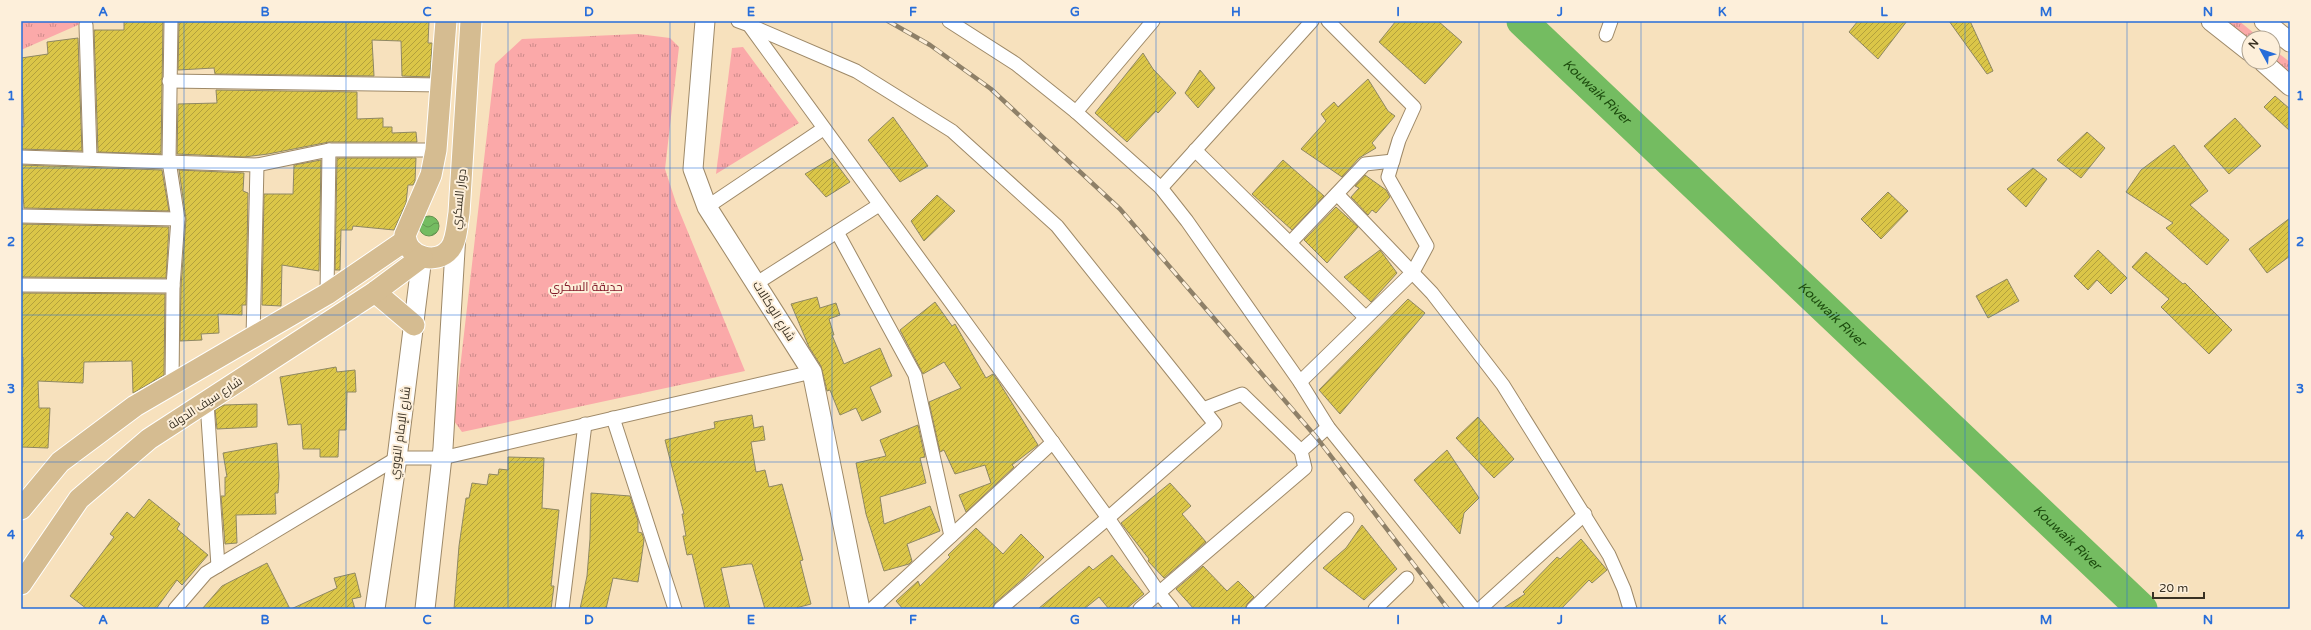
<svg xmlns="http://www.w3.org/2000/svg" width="2311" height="630" viewBox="0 0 2311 630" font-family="'Varela Round',Cairo,sans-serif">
	<defs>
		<pattern id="grass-tufts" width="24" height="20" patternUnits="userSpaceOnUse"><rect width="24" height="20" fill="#fba9a9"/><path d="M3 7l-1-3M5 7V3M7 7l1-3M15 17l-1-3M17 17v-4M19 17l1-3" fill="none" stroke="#cc8a89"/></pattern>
		<pattern id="water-waves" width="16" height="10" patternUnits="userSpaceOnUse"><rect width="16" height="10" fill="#74bc61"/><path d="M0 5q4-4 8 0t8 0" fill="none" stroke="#609950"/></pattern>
		<pattern id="building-hatch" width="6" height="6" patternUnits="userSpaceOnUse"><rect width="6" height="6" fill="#dbc648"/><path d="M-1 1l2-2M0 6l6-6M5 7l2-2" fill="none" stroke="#b3a13c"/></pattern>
	</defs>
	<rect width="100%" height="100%" fill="#f7e1bd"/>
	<!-- grass -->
	<g fill="url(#grass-tufts)">
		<polygon points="21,21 87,21 21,50"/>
		<polygon points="2224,21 2239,21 2260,38 2249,38 2249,41"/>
		<polygon points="638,34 670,38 679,47 665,169 676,203 745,371 462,432 454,421 495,64 522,39"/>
		<polygon points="743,47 799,123 716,174 732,48"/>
		<polygon points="2273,49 2290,62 2290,77 2273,61"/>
	</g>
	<!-- water -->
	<circle fill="url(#water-waves)" stroke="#62924e" cx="429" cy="226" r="10"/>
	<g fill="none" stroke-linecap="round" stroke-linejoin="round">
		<!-- river -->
		<path stroke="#74bc61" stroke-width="31" id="s1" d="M1522,21L2142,609"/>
	</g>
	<!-- building -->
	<g fill="url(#building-hatch)" stroke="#8f8863">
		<polygon points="124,21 163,21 161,154 98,152 94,30 124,30"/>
		<polygon points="179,21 429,21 428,43 432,43 432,45 430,77 402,76 401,41 372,40 374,76 215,74 214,68 178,70"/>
		<polygon points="1396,21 1438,21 1462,42 1425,84 1379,42"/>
		<polygon points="1858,21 1907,21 1878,59 1849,32"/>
		<polygon points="1949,21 1970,21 1993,71 1987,74"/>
		<polygon points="78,38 82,151 21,149 21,126 24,127 21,58 48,54 47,42"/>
		<polygon points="1143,53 1153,69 1176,93 1158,113 1156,111 1127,142 1095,113"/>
		<polygon points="1200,70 1215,88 1198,108 1185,93"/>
		<polygon points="1368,79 1388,111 1395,116 1372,143 1376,148 1359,158 1342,177 1301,149 1326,121 1321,114 1334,102 1338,107"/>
		<polygon points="216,90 357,92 357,119 383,118 383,127 392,127 392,133 416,132 417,142 329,142 268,154 244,157 177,154 178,104 217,103"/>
		<polygon points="2275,96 2290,109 2290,131 2264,107"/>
		<polygon points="893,117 928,166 900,182 868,140"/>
		<polygon points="2235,118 2261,146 2229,174 2204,146"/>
		<polygon points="2087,132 2105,148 2081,178 2057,160"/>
		<polygon points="2174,145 2208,191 2190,205 2229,240 2207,265 2166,228 2173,223 2126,192 2141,170"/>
		<polygon points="337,158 416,158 415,181 413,185 408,185 406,203 394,230 353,226 352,230 341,230 340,270 335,270"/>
		<polygon points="832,158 850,182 826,197 805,174"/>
		<polygon points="321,160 319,271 282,265 281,306 262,305 264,194 293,194 294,165"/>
		<polygon points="1283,160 1324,196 1292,230 1252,194"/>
		<polygon points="21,165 162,170 169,211 24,208"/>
		<polygon points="2033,168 2047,179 2026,207 2007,189"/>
		<polygon points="179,170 244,173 243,191 248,193 246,305 242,305 242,315 218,314 219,333 201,334 202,340 180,341 181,286 186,219"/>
		<polygon points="1365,175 1386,190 1390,197 1376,213 1372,210 1368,215 1351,197 1359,188 1355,186"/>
		<polygon points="1888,192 1908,211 1881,239 1861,219"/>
		<polygon points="937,195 955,211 924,241 911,221"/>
		<polygon points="1336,207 1358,227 1327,263 1304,240"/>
		<polygon points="2290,218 2290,256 2267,273 2249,249"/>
		<polygon points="21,224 169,227 166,278 21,277"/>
		<polygon points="1380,250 1397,273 1371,302 1344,277"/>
		<polygon points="2098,250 2127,278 2111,294 2097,280 2088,290 2074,276"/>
		<polygon points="2146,252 2183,284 2185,283 2232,330 2209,354 2161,307 2169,299 2132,267"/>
		<polygon points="2007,279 2019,301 1988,318 1976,296"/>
		<polygon points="21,293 165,294 164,375 133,393 132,361 84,362 83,383 38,381 39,408 50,408 48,448 21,447 21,387 23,387 23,357 21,357"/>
		<polygon points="817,297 820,308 836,303 840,315 829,319 834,335 832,335 844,364 880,348 892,376 870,387 881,412 862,421 856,408 840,415 830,390 827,391 821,366 809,347 791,304"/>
		<polygon points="1408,299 1425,313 1340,414 1319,390"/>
		<polygon points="935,302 952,326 955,324 986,378 993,374 997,379 1038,445 1012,465 1014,467 966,512 959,495 991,483 985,465 955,474 944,450 940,452 929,402 961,388 944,362 923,374 900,330"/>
		<polygon points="336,367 337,372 355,370 356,392 347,392 346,430 339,430 338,457 320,457 320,449 303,449 301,424 288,425 280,377"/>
		<polygon points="257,404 257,427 217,429 215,410 224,405"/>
		<polygon points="752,415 754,428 763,426 765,440 751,442 756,472 765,470 769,487 782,484 803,560 800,561 811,604 792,609 765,609 752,564 748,564 721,568 730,609 705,609 692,554 687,555 683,536 686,536 682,514 684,514 665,440 715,428 714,422"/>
		<polygon points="1478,417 1514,459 1494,478 1456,438"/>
		<polygon points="918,425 925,457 920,458 926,483 880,497 884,524 930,506 940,531 907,544 912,561 909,564 884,571 866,514 856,463 886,456 880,440"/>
		<polygon points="277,443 279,476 278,493 275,493 276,514 236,515 237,543 225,544 221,496 225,496 225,477 227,477 223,453"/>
		<polygon points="1447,450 1479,498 1464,513 1460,534 1414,480"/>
		<polygon points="508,457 544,458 542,508 559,510 551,586 554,586 551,609 454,609 459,546 466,498 469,498 472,483 487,485 489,474 498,475 499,469 508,470"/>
		<polygon points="1170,483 1191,506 1182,514 1206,542 1164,578 1148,561 1149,559 1121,523"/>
		<polygon points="591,493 630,496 638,521 638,532 642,533 644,540 638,582 613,578 606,609 580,609 587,576 590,539"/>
		<polygon points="149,499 180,524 177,529 208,555 182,585 177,580 156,609 87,609 70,596 114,537 110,534 127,512 134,518"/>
		<polygon points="1362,525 1397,569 1364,600 1323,568 1346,548"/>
		<polygon points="976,528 1003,554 1021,534 1044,557 1024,578 995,603 992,609 903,609 896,601 918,581 920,586 950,557 948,555"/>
		<polygon points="1581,539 1607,570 1592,583 1589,580 1561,609 1502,609 1525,594 1523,592 1557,557 1560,559"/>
		<polygon points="1112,555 1144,594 1126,609 1109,609 1099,597 1084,609 1038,609 1089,566 1093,570"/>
		<polygon points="267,563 290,609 202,609 222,586"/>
		<polygon points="1203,566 1227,591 1238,581 1254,597 1247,604 1245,609 1194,609 1176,589"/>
		<polygon points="355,573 361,597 352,599 355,609 291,609 337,588 334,578"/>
	</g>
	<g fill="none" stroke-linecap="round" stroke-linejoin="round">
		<defs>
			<g id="street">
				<polyline points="171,21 169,161 178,219 173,286 172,385"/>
				<polyline points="738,21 749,25 1108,518 1159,593 1172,609"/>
				<polyline points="949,21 1016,64 1076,112 1161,188 1187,221 1300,382 1328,427 1474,609"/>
				<polyline points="86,25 90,158"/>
				<polyline points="749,25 856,71 952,131 1057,226 1215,424 1108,518 1000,609"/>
				<polyline points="1606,35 1611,21"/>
				<polyline points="169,81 442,85"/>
				<polyline points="1076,112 1153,21"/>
				<polyline points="1195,150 1365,317"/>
				<polyline points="21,157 257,165 329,150 436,150"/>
				<polyline points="1161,188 1312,21"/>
				<polyline points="1337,194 1432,293 1503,385 1609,555 1624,589 1630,609"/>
				<polyline points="707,207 823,129"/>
				<polyline points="21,216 178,219"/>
				<polyline points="837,232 915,375 951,536"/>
				<polyline points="1290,243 1365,164 1393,161"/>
				<polyline points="757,283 879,205"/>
				<polyline points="21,285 173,286"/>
				<polyline points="327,294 329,150"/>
				<polyline points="253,338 257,165"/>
				<polyline points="1300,382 1413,272 1427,246 1388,177 1399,140 1414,107 1328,21"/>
				<polyline points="207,403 218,566"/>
				<polyline points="1203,409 1242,394 1301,451"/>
				<polyline points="613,418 675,609"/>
				<polyline points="175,609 206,573 397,458 442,458 812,372"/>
				<polyline points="562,609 585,424"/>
				<polyline points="872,609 1053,442"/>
				<polyline points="1140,609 1305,468 1301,451 1328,427"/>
				<polyline points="1253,609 1347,519"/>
				<polyline points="1375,609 1407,578"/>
				<polyline points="1480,609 1585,514"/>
			</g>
			<g id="secondary">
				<polyline points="705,21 693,169 707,207 812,372 860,609"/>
				<polyline points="2211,21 2249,51"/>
				<polyline points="2264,21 2290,42"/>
				<polyline points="2263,62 2290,86"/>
				<polyline points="375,609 397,458 422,257"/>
				<polyline points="425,609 443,448 456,234"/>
			</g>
			<g id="primary">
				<path d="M446,21L436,150L431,175L405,235C406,257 436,266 450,249C457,240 457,224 459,213L471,21"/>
				<polyline points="375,292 414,325"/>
				<polyline points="21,509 60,462 135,406 327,294 406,240"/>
				<polyline points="21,584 79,499 149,439 375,292 422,257"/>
			</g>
		</defs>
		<!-- street casing -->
		<use href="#street" stroke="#9e8968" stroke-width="15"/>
		<!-- secondary casing -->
		<use href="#secondary" stroke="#9e8968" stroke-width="21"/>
		<!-- primary casing -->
		<use href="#primary" stroke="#fff" stroke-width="23"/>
		<!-- street -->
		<use href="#street" stroke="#fff" stroke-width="13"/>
		<!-- secondary -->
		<use href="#secondary" stroke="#fff" stroke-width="19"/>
		<!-- primary -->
		<use href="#primary" stroke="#d5bc91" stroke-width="21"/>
		<defs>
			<polyline id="rail" points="888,21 930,45 991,89 1120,209 1317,438 1448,609"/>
		</defs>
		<!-- rail casing -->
		<use href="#rail" stroke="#8e8068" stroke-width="4.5"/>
		<!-- rail -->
		<use href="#rail" stroke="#fdefda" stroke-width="3" stroke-dasharray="9" stroke-linecap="butt"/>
	</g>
	<!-- grid -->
	<path fill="none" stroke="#276dd9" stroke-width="1" stroke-opacity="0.55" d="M184,21V609M346,21V609M508,21V609M670,21V609M832,21V609M994,21V609M1156,21V609M1317,21V609M1479,21V609M1641,21V609M1803,21V609M1965,21V609M2127,21V609M21,168H2290M21,315H2290M21,462H2290"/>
	<g text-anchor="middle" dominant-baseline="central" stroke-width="4" stroke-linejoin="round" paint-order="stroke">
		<!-- street labels -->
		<g font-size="12" fill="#393123" stroke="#fdefda">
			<text transform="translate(459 199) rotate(-84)">دوار السكري</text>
			<text transform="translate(774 311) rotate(58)">شارع الوكالات</text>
			<text transform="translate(205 403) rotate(-33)">شارع سيف الدولة</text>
			<text transform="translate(400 433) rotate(-82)">شارع الإمام النووي</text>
		</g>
		<!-- park labels -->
		<g font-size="12" fill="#811827" stroke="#fdefda">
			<text x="586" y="287">حديقة السكري</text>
		</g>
		<!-- water labels -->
		<g font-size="13" font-style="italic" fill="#1c4b0d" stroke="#fdefda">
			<text stroke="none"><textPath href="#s1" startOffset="103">Kouwaik River</textPath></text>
			<text stroke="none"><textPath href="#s1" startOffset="427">Kouwaik River</textPath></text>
			<text stroke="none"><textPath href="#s1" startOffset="751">Kouwaik River</textPath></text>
		</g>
	</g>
	<!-- border -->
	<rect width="2311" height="630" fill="none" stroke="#fdefda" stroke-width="44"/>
	<!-- north arrow -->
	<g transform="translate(2261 50) rotate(310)"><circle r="19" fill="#fdefda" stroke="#afa391"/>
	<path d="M0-3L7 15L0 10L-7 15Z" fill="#276dd9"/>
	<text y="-6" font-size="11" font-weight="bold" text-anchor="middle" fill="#393123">N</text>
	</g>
	<!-- scale -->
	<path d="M2153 592v6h51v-6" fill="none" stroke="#393123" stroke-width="2"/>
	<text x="2159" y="592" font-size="12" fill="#393123" stroke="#fdefda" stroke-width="3" paint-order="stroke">20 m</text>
	<rect x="22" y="22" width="2267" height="586" fill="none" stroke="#276dd9" stroke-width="1.5"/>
	<g font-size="13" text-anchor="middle" font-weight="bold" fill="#276dd9">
		<text x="103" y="16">A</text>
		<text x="265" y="16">B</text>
		<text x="427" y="16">C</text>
		<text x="589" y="16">D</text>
		<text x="751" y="16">E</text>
		<text x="913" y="16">F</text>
		<text x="1075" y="16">G</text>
		<text x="1236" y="16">H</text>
		<text x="1398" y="16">I</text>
		<text x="1560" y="16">J</text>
		<text x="1722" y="16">K</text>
		<text x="1884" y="16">L</text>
		<text x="2046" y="16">M</text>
		<text x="2208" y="16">N</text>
		<text x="11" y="100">1</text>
		<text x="2300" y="100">1</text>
		<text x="11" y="246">2</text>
		<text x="2300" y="246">2</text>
		<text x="11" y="393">3</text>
		<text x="2300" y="393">3</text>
		<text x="11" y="539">4</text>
		<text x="2300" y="539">4</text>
		<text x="103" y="624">A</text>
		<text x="265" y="624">B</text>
		<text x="427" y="624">C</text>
		<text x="589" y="624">D</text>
		<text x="751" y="624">E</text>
		<text x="913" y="624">F</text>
		<text x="1075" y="624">G</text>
		<text x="1236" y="624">H</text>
		<text x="1398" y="624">I</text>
		<text x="1560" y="624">J</text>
		<text x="1722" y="624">K</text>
		<text x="1884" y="624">L</text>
		<text x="2046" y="624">M</text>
		<text x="2208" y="624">N</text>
	</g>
</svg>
